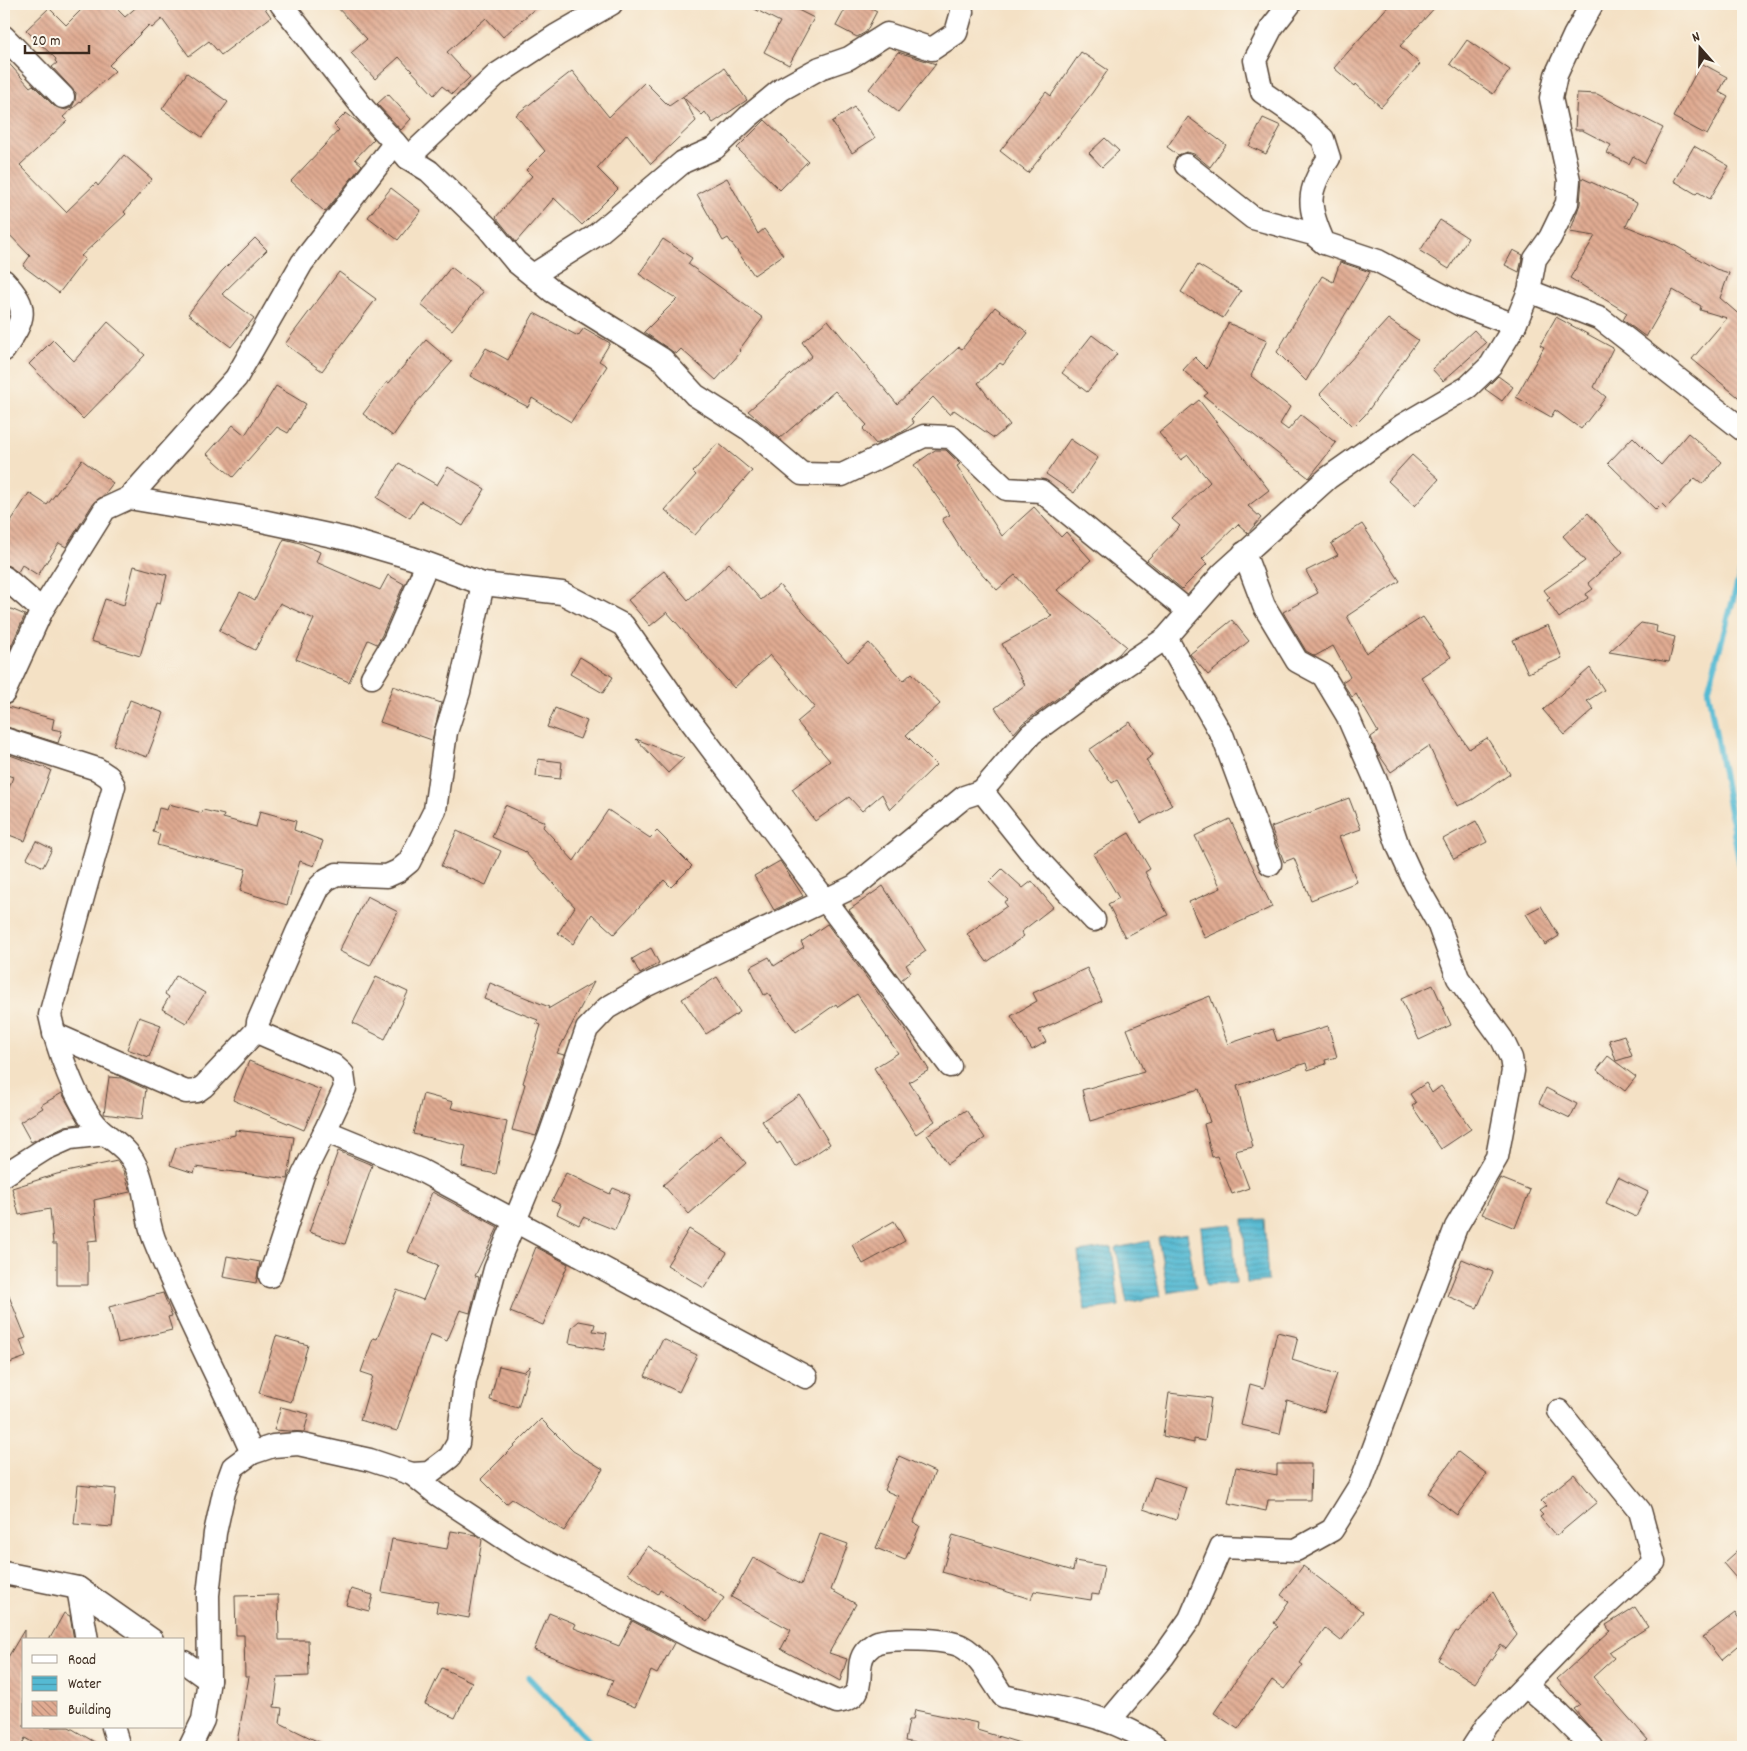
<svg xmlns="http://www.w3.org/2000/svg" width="1747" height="1751" viewBox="0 0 1747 1751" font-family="Dekko,sans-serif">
	<defs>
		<pattern id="water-rules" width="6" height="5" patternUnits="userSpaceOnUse" patternTransform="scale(1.25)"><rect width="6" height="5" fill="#55bad3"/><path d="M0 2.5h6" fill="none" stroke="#4897ab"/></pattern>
		<pattern id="building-back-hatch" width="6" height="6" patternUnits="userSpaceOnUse" patternTransform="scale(1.25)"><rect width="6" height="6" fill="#e0ab92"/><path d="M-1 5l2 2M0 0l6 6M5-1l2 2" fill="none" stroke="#b78b77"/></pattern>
	</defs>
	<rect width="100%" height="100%" fill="#fbf7ec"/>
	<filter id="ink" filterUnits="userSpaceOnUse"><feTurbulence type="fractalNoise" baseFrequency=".02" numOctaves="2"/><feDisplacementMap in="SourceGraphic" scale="10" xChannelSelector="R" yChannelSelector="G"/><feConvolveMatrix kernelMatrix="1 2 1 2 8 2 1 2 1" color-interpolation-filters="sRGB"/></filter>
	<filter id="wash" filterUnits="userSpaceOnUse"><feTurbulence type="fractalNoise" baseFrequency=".0096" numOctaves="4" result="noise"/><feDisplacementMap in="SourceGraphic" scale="20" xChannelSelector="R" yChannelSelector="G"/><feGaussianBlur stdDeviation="1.12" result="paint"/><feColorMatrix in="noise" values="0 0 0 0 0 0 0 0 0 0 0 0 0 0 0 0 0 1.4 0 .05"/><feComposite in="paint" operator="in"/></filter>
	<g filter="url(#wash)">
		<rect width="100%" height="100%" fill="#f4e1c5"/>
		<!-- water -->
		<g fill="url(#water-rules)" stroke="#487278">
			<polygon points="1264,1219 1268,1281 1247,1283 1243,1220"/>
			<polygon points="1232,1224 1236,1283 1206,1285 1201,1227"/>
			<polygon points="1187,1233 1196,1288 1168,1293 1158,1238"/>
			<polygon points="1149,1241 1160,1296 1127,1303 1116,1248"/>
			<polygon points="1112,1247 1119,1306 1085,1310 1078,1252"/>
		</g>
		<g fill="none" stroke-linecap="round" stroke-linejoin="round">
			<!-- stream -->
			<g stroke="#55bad3" stroke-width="6">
				<polyline points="1743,563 1708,691 1743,882"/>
				<polyline points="529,1678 594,1747"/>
			</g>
		</g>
		<g id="blocks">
			<!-- building -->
			<g fill="url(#building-back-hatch)">
				<polygon points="87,4 112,4 125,17 140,4 262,4 271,17 221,55 209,41 189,56 162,19 152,28 149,25 109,65 115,71 63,117 67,121 20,165 66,212 96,183 98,186 124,155 152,179 124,212 126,214 81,256 85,259 59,293 23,266 30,256 4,229 4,58 30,87 33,85 54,106 66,110 72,107 75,101 76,93 52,67 57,63 55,61 56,59 26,30 49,8 66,25"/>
				<polygon points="334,4 540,4 503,37 486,18 447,52 470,77 452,94 442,86 434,95 399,57 375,79 351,53 367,39"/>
				<polygon points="745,4 786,4 814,18 789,65 764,52 780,22"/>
				<polygon points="848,4 864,4 877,11 866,32 857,37 836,26"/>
				<polygon points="1390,4 1438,4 1400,46 1420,64 1381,107 1356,84 1355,86 1334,68"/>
				<polygon points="1467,40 1510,70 1493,94 1450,64"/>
				<polygon points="898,52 936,64 898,112 869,89"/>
				<polygon points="1081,52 1108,70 1092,93 1028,173 1000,151 1046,92 1051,96"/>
				<polygon points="1701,63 1727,77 1719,92 1728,97 1707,135 1673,117"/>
				<polygon points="724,68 747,100 713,123 705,112 702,115 683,97 696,121 651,164 627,134 597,168 618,189 582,225 554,198 516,242 496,217 532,176 526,170 545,151 516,115 572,71 609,117 645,82 669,106"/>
				<polygon points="187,73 228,102 202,137 162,109"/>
				<polygon points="1577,93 1597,94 1663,128 1645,163 1633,156 1629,164 1607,153 1611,145 1582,130 1575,130"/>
				<polygon points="388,94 411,119 401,130 377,104"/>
				<polygon points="854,107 875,138 852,153 832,122"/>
				<polygon points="346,113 358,122 374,139 355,159 362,165 325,212 291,181 339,130 334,125"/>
				<polygon points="1188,117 1226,145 1210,167 1194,154 1187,152 1178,155 1167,147"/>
				<polygon points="1263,118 1281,126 1266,154 1249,146"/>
				<polygon points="765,120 808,161 780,190 737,148"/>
				<polygon points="1105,138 1119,151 1102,167 1089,153"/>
				<polygon points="1694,146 1729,166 1710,199 1698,192 1696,194 1674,181"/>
				<polygon points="727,178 758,234 764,229 783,255 754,275 728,238 723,241 697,194"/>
				<polygon points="1582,178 1637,203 1626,226 1674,245 1716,269 1729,273 1720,298 1743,318 1743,401 1692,359 1727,318 1700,310 1701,306 1673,290 1646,337 1623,320 1627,313 1570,278 1595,236 1570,232 1580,204"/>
				<polygon points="391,188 421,211 398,240 368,217"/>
				<polygon points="1440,220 1468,238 1449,269 1420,251"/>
				<polygon points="255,238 267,250 222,294 254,318 231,347 188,314 221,272"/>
				<polygon points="663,239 692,258 688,264 763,318 739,350 741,352 716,380 681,349 676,354 644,332 677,299 639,274"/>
				<polygon points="1513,250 1523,255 1519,272 1505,265"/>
				<polygon points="1340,262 1370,272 1306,381 1277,352 1322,276 1333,282"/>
				<polygon points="1198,265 1241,291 1223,318 1181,292"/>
				<polygon points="451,267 483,292 452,330 421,305"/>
				<polygon points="339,272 376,299 322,371 285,344"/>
				<polygon points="995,307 1028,333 1003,365 1000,363 978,383 1010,425 994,438 954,410 950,415 933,397 911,419 914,423 904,431 876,444 863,429 867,425 835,391 780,438 748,411 812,356 802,342 828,320 897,404 959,347 962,349"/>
				<polygon points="534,313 578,336 584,328 610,343 599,361 607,366 571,422 532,398 528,407 470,376 486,348 508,360"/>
				<polygon points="1556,317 1613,348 1594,387 1606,397 1581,429 1555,410 1551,417 1516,397 1544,347 1540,345"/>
				<polygon points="1388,319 1418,340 1365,415 1353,427 1320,394"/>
				<polygon points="108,322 145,355 83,419 29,364 53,340 74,361"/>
				<polygon points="1228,323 1267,340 1251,376 1290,407 1280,424 1288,430 1301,415 1336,443 1309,478 1204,396 1208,393 1183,370 1195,357 1207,369"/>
				<polygon points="1474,330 1486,343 1443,381 1432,369"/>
				<polygon points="1092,335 1117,354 1087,392 1062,373"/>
				<polygon points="426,340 452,362 416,403 393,436 363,414 387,382 389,383"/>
				<polygon points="1498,376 1513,387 1502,401 1485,389"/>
				<polygon points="276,386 306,404 288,433 277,427 233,477 207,454 233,425 245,435"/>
				<polygon points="1199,400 1269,490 1248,506 1261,518 1248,533 1238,524 1202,559 1207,564 1182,589 1147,560 1180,526 1172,519 1210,482 1188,455 1181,460 1159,433"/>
				<polygon points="1688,433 1722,462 1703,484 1695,478 1666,508 1662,504 1656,510 1608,463 1633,437 1661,465"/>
				<polygon points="1070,439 1098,458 1074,493 1046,474"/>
				<polygon points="718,443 752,471 695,535 665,510 696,475 693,472"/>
				<polygon points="935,450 946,450 960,464 957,466 1002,536 1034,507 1061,537 1066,532 1091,560 1057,590 1126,646 1119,654 1023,723 1014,733 995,708 1025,685 1002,644 1052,616 1015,575 997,590 964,554 942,519 950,515 914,465"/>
				<polygon points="1412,455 1439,479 1415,506 1388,481"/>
				<polygon points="82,460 113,483 104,495 94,502 66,547 59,543 38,575 22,565 18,572 4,564 4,532 29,493 47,505"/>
				<polygon points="399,463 437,485 448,467 485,489 463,526 421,501 410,518 377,498"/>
				<polygon points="1588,513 1623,552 1588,583 1593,589 1586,594 1588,598 1559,618 1547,600 1550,598 1544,590 1585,561 1563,536"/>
				<polygon points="1362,524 1400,581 1347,616 1366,653 1423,617 1451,657 1421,677 1469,749 1487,738 1510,774 1472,800 1457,806 1429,746 1391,772 1377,752 1371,737 1378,732 1356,694 1352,697 1342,682 1350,677 1333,646 1315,656 1306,651 1283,612 1318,593 1306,571 1338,555 1331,544"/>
				<polygon points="284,539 300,543 320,552 316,562 380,590 388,575 404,584 382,635 377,644 368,640 349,682 296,659 314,619 280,603 255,650 219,631 240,592 255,600"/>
				<polygon points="729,563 761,600 779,585 848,662 869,643 903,681 912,673 940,704 906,735 936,765 890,810 882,794 862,811 849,797 815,821 792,789 830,761 797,722 815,707 770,655 734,688 667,612 650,626 628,600 664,571 688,600"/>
				<polygon points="134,566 167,575 160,604 156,603 140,656 91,641 105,599 124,605"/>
				<polygon points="4,606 25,615 4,662"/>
				<polygon points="1232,620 1249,641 1208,675 1190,654"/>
				<polygon points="1641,623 1657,626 1656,632 1675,637 1669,662 1609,652"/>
				<polygon points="1548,625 1562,658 1528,673 1513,640"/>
				<polygon points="580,657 613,677 603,693 570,674"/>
				<polygon points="1590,668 1604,690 1587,701 1594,709 1565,735 1543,710"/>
				<polygon points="393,686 441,703 432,740 380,722"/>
				<polygon points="130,700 164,713 147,757 113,745"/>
				<polygon points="4,706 54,719 52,729 62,731 58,743 4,726"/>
				<polygon points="555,708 587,721 580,739 547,727"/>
				<polygon points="1130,722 1153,755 1146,760 1172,805 1141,823 1117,780 1112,783 1089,750"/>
				<polygon points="636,739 684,758 668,773"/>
				<polygon points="10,755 51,770 25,841 4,833 4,802 13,777 4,774"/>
				<polygon points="538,759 562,762 560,779 536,776"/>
				<polygon points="1349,798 1361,829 1339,837 1357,882 1311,900 1294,858 1284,862 1271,827"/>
				<polygon points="169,804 202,813 203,810 224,815 223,818 256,827 260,811 296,821 294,830 323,841 314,866 300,861 287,905 240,891 246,869 157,845 160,834 153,832 159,808 167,810"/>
				<polygon points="505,805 545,822 543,827 574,861 608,810 650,838 657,831 692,866 671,887 664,880 614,934 592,914 573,944 558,933 575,907 524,851 492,837"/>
				<polygon points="1230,819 1272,907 1205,938 1189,902 1221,888 1195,836"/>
				<polygon points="1476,821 1487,842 1454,859 1443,839"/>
				<polygon points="457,831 501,851 486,885 441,866"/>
				<polygon points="1129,833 1150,869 1145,872 1168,915 1125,937 1108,904 1119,898 1093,854"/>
				<polygon points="36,841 52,849 43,867 27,858"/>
				<polygon points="780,861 803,896 774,910 754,876"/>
				<polygon points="1002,869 1023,888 1032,881 1053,907 1021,932 1024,936 987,962 967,934 1007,906 1004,902 1008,900 989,882"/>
				<polygon points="883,886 926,951 906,965 911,972 901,980 849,910"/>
				<polygon points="367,896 398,912 370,966 339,951"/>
				<polygon points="1541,906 1559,936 1545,945 1526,914"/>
				<polygon points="827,924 903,1027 929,1070 909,1082 935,1121 916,1134 874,1068 898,1053 857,994 838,1007 836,1004 796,1032 768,993 764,995 750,967 769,957 774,966 804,947 801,942"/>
				<polygon points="651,948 659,963 640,974 632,959"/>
				<polygon points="1087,968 1102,1001 1039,1030 1046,1042 1032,1050 1011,1016 1037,1001 1033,993"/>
				<polygon points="176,976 205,993 186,1023 162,1009 169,997 165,994"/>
				<polygon points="376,977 408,992 385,1039 353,1023"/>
				<polygon points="717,977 740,1012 706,1034 682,999"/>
				<polygon points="594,982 557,1053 564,1055 536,1136 512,1130 525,1084 523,1083 541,1025 536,1023 538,1020 484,999 490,983 549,1007 548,1009"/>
				<polygon points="1433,985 1451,1025 1419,1040 1401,999"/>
				<polygon points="1210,996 1228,1044 1273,1029 1277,1041 1328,1026 1337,1057 1325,1060 1326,1064 1308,1070 1306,1063 1237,1086 1253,1147 1235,1151 1249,1188 1232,1194 1217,1156 1212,1157 1204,1124 1210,1122 1199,1089 1090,1121 1082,1090 1144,1072 1127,1029"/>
				<polygon points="139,1017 161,1025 149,1057 127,1049"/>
				<polygon points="1624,1035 1632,1056 1616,1061 1609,1040"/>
				<polygon points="1608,1056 1636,1077 1625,1091 1597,1070"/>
				<polygon points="249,1061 321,1090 304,1130 233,1100"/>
				<polygon points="109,1077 122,1078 146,1089 142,1119 104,1114"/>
				<polygon points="1426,1083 1432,1093 1441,1086 1471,1129 1441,1149 1412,1106 1416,1103 1410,1094"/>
				<polygon points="1546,1088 1577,1104 1570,1118 1539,1103"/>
				<polygon points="62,1093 79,1124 65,1126 31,1142 20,1122 43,1108 41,1105"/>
				<polygon points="423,1094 453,1102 451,1108 507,1122 496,1174 462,1167 466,1146 413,1134"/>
				<polygon points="800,1095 830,1144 796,1167 780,1142 777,1144 762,1121"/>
				<polygon points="966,1110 985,1138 947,1164 927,1135"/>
				<polygon points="235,1130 294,1137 288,1179 196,1167 194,1173 170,1165 176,1148 235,1135"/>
				<polygon points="721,1134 746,1163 689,1214 663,1185"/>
				<polygon points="338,1151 372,1165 345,1244 309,1232"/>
				<polygon points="117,1161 124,1172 130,1192 94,1200 98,1240 88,1241 88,1285 57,1285 57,1244 53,1244 50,1209 19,1215 12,1188 57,1174"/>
				<polygon points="566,1173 610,1194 613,1188 630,1195 615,1230 583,1217 579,1225 557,1214 561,1205 552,1201"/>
				<polygon points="1618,1177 1648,1192 1636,1217 1606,1203"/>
				<polygon points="1500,1178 1530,1190 1515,1228 1482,1214"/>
				<polygon points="432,1192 498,1227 475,1276 479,1277 470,1313 460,1310 447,1341 430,1334 397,1431 360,1420 373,1376 361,1372 373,1338 377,1339 397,1290 423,1300 438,1265 408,1252"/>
				<polygon points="894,1221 905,1241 863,1264 852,1245"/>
				<polygon points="689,1229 727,1253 704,1288 667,1265"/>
				<polygon points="536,1247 568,1264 543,1325 510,1312"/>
				<polygon points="227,1256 260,1262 256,1283 223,1277"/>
				<polygon points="1462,1259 1493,1272 1477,1308 1447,1296"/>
				<polygon points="4,1284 26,1338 20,1340 26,1357 4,1365"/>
				<polygon points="163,1293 172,1316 168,1317 172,1330 118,1343 109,1307"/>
				<polygon points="579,1321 595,1324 593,1331 607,1333 604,1350 569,1343 572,1327"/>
				<polygon points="1277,1332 1298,1337 1292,1360 1337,1374 1324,1412 1287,1400 1280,1434 1241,1425 1250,1384 1264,1388"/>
				<polygon points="276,1336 308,1345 291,1402 259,1393"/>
				<polygon points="663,1339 697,1355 679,1392 645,1376"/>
				<polygon points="499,1366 524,1372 530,1366 518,1408 490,1400"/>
				<polygon points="1169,1393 1211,1398 1205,1441 1194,1439 1194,1443 1163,1436"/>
				<polygon points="281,1407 309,1414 304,1432 274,1430"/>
				<polygon points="541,1419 573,1451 603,1469 564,1531 512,1499 506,1504 481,1479"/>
				<polygon points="1458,1452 1487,1474 1457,1515 1428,1493"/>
				<polygon points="899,1456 935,1472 913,1523 920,1526 905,1560 876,1548 898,1496 884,1490"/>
				<polygon points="1277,1464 1311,1464 1310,1500 1268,1500 1266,1511 1228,1503 1236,1467 1277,1475"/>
				<polygon points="1574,1474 1597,1502 1556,1536 1540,1517 1543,1515 1539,1511 1546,1506 1541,1501"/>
				<polygon points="1154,1477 1186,1487 1176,1520 1143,1509"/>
				<polygon points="78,1485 116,1489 112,1527 74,1524"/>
				<polygon points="451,1531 476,1535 482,1540 469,1618 436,1612 438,1602 382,1592 392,1539 447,1549"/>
				<polygon points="820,1534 848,1544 831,1590 856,1604 829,1653 847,1659 840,1681 781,1649 791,1630 731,1597 753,1558 801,1585"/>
				<polygon points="953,1535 1073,1571 1075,1561 1104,1566 1099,1595 1092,1594 1091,1600 1034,1591 1031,1599 942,1572"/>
				<polygon points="1743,1545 1743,1586 1723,1563"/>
				<polygon points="648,1546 724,1598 707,1622 660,1590 658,1594 628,1573"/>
				<polygon points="1303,1566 1363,1612 1341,1641 1325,1628 1300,1663 1303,1665 1284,1689 1272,1680 1238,1729 1214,1713 1249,1661 1278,1626 1274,1623 1289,1601 1281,1595"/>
				<polygon points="351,1589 373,1595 369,1611 346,1605"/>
				<polygon points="1493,1592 1517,1635 1506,1649 1501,1645 1475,1683 1438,1660 1456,1631 1458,1632"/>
				<polygon points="278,1595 279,1640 308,1640 309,1676 278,1677 274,1707 282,1708 280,1723 329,1747 236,1747 249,1677 245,1677 244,1635 236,1635 235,1596"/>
				<polygon points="1635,1607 1648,1627 1609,1652 1614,1658 1593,1677 1648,1740 1639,1747 1607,1747 1574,1709 1580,1705 1557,1679 1610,1631 1606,1625"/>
				<polygon points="64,1613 70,1616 74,1640 49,1640"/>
				<polygon points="549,1613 576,1624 574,1628 619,1646 632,1621 674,1643 657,1674 651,1671 635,1707 607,1695 613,1680 534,1650"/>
				<polygon points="1735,1613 1743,1624 1743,1642 1721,1660 1703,1637"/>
				<polygon points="24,1630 24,1727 69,1727 103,1747 40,1747 25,1738 21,1747 4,1742 4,1664"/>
				<polygon points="442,1668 472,1682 455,1718 425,1704"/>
				<polygon points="915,1710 978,1723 977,1730 1020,1743 1020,1747 938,1747 905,1741 909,1720 913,1720"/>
			</g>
		</g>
	</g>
	<g filter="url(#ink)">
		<use href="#blocks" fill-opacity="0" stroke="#574537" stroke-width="1"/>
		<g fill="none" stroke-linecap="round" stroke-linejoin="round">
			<defs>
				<g id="street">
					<polyline points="281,4 365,110 395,143 408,158 429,171 487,227 516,262 552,291 662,359 695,395 750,430 802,474 842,475 924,436 951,437 1006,489 1041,491 1188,611"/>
					<path d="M1290,4L1272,27L1255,60L1262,92L1301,119L1323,139L1329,158C1306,192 1307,206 1324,243L1378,261L1461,305L1515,325"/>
					<polyline points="4,37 63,97"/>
					<polyline points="408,158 496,75 557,35 611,4"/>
					<polyline points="1186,165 1253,218 1313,234 1324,243"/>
					<polyline points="533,275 595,236 683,162 715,148 748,117 782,89 820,68 849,58 887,34 932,49 956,33 962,12 961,4"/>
					<path d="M4,281C31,310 24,319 4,350"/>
					<polyline points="1529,291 1601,319 1743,430"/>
					<polyline points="129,498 236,378 302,263 395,143"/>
					<polyline points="4,577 42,610"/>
					<polyline points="483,584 562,593 623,625 681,708 950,1066"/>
					<polyline points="1166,638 1223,737 1270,864"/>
					<polyline points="372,677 394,641 427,564"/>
					<polyline points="4,693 42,610 105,509 129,498 253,519 347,539 412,558 483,584 459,692 446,732 435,810 409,862 398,871 387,876 337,874 327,879 319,887 298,930 258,1022 257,1030 264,1035 333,1065 343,1074 345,1088 325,1131 420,1170 806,1377"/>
					<path d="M4,739L97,769L109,777L114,786L50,1015C56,1045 76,1103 97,1126C111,1141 126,1145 136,1166C147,1188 145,1216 154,1239C183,1312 221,1381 252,1453"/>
					<polyline points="982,791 1029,850 1094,920"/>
					<polyline points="54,1034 186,1092 197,1091 204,1086 257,1030"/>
					<polyline points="4,1175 45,1149 70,1138 106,1134"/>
					<polyline points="270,1276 303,1175 325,1131"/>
					<path d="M412,1474L437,1494L519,1548L691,1637L837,1702C873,1697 851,1668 866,1651C869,1648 874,1643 878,1642C894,1637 945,1639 961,1646C980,1656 991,1679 1003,1696C1054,1708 1114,1714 1157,1747"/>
					<polyline points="4,1573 78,1588 152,1640"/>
					<polyline points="78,1588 87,1640"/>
					<polyline points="184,1662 209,1680"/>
					<polyline points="1526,1685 1559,1714 1592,1747"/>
					<polyline points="1109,1721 1163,1657 1190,1619 1221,1547 1296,1550 1332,1530 1360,1485 1456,1227 1497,1157 1513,1071 1511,1058 1502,1039 1458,978 1438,923 1415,883 1398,846 1376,781 1347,715 1323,675 1297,661 1264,606 1244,553"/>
					<polyline points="113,1727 119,1747"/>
					<polyline points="190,1747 203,1720 209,1680 208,1595 215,1533 224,1492 233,1467 252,1453 273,1446 298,1444 370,1460 412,1474 429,1473 450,1457 458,1443 465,1381 495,1269 549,1138 587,1029 607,1008 647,985 855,886 964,797 982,791 1031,734 1117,671 1166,638 1222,574 1328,478 1403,425 1468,387 1491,365 1515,325 1529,291 1535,259 1550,238 1567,203 1569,180 1551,98 1556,75 1574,36 1592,4"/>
					<polyline points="1473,1747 1488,1724 1583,1626 1654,1562 1640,1511 1559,1411"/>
				</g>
			</defs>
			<!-- street casing -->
			<use href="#street" stroke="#574537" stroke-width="25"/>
			<!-- street -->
			<use href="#street" stroke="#fff" stroke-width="22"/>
		</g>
	</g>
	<!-- margin -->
	<rect width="1747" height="1751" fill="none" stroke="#fbf7ec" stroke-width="20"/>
	<!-- legend -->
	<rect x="22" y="1638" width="162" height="90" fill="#fbf7ec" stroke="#aea59a"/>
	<rect x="32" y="1655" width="25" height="8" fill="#ffffff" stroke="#aea59a"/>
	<text x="68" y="1664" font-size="15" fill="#3b2a1e">Road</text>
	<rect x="32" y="1676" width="25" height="15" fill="url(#water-rules)" stroke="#aea59a"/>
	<text x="68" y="1688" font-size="15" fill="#3b2a1e">Water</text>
	<rect x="32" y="1701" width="25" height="15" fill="url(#building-back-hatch)" stroke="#aea59a"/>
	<text x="68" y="1714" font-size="15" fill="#3b2a1e">Building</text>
	<!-- north arrow -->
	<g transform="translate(1700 48) rotate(340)" stroke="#fbf7ec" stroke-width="4" paint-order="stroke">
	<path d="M0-4L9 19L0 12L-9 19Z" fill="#3b2a1e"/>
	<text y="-8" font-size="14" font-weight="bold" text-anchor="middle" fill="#3b2a1e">N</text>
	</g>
	<!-- scale -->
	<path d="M25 45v8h64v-8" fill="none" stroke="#3b2a1e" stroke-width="2.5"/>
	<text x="32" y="45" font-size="15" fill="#3b2a1e" stroke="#fbf7ec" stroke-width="4" paint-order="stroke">20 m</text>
</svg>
